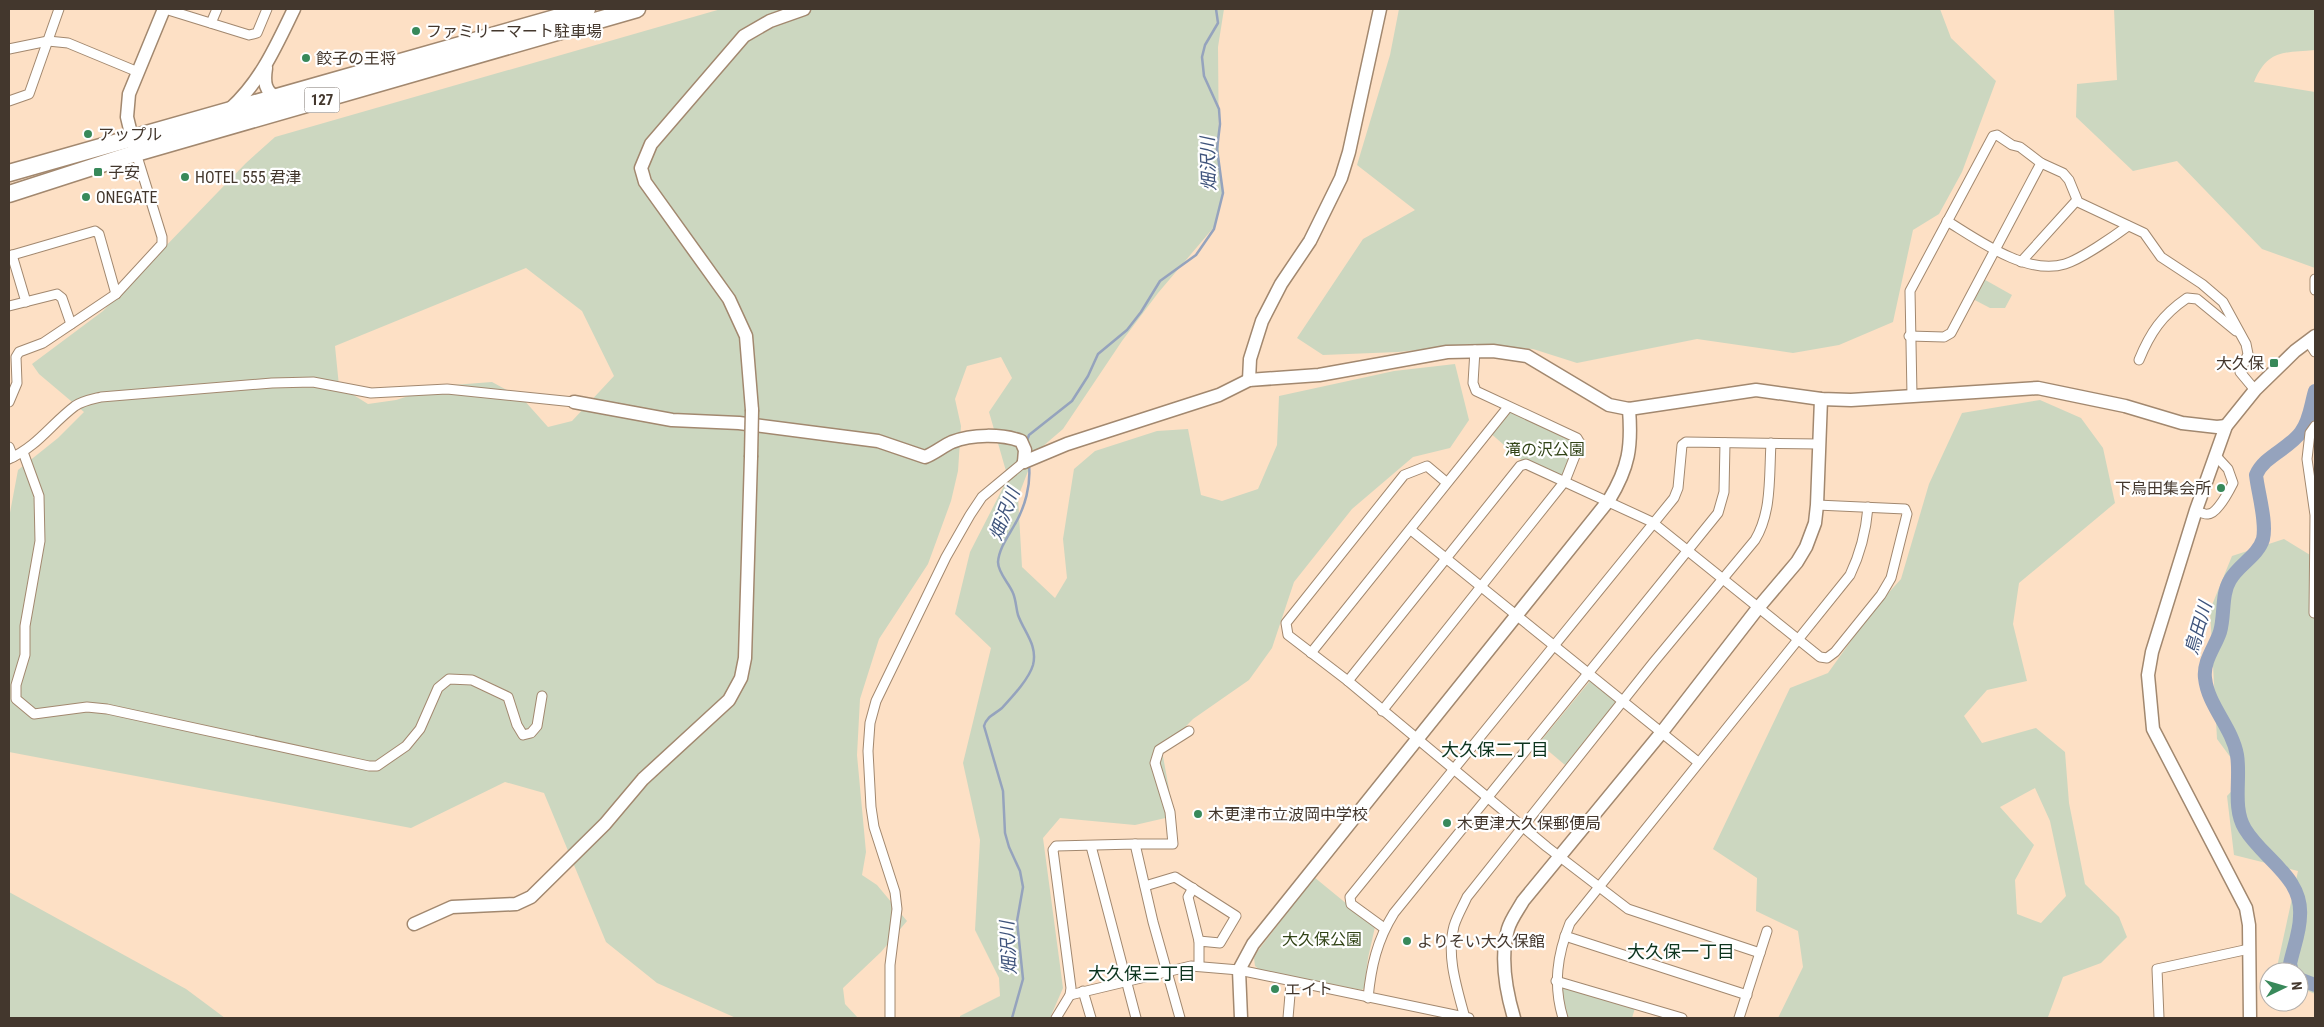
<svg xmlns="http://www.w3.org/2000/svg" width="2324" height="1027" viewBox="0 0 2324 1027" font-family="'Roboto Condensed','Noto Sans JP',sans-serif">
	<rect width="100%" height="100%" fill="#fde0c5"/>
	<!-- green -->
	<g fill="#ccd7c0" fill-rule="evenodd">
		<path d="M721,9H1224L1218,47L1219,156L1223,193L1214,227L1158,293L1122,341L1063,429L1035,453L1018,497L1022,567L1055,598L1067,578L1063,539L1074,469L1095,451L1157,431L1188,429L1201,495L1222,501L1258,489L1277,445L1279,396L1394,371L1455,364L1469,420L1450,448L1413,457L1352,509L1294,582L1272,648L1249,680L1193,719L1162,751L1174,816L1135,825L1060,818L1043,838L1063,988L1050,1018H960V1016L1000,996L999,978L975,930L980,840L963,763L991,648L955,614L970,552L1008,478L989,412L1012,378L1001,357L967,366L955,399L961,426L958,471L951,501L928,564L879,639L860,699L857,755L866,852L862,875L877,885L907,921L881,952L843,988L845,1004L858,1018H736L657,983L606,942L544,793L505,782L411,828L9,752V518L18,470L58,438L84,412L39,374L32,364L103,311L246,163L275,137ZM526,268L582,311L614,376L572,421L548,427L523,399L492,382L440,386L396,400L368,404L339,386L335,346Z"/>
		<polygon points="1399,9 1940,9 1951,38 1996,81 1962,172 1939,214 1913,230 1893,322 1839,345 1793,353 1697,339 1577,363 1533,349 1472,344 1398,352 1323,355 1297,338 1363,239 1415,210 1357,165 1390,55"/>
		<path d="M2114,9H2315V50C2284,53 2268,49 2254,82L2315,92V268L2262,249L2177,161L2133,171L2076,117L2077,84L2117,80Z"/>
		<polygon points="1980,277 2012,295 2005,308 1990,308 1969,297"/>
		<path d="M2040,400L2081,418L2103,448L2115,503L2019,583L2013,624L2027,681L1987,690L1964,716L1982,743L2036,728L2065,752L2069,803L2085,884L2119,917L2127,937L2101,963L2063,977L2048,1017L2045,1018H1778L1803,967L1798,931L1756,911L1757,878L1713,849L1790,688L1828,673L1873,610L1901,579L1929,484L1962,413ZM2035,788L2050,821L2066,896L2041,923L2017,914L2015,880L2034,845L2000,807Z"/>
		<polygon points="1508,407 1580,443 1565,481 1526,464 1489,432"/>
		<polygon points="2284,539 2315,558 2315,994 2299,987 2299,972 2280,972 2277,967 2298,871 2234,855 2227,796 2245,777 2217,739 2210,610 2232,556"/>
		<polygon points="1590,681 1616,702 1565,765 1539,743"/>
		<polygon points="1314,877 1375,927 1368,958 1364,988 1362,990 1261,971 1255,966 1254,958 1257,952"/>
		<polygon points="9,892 186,989 225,1018 9,1018"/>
		<polygon points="1563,986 1635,1008 1632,1018 1567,1018 1561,989"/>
	</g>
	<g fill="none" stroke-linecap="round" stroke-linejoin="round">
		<!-- stream -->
		<g stroke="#95a3bd" stroke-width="2.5">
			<polyline points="1026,443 1029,435 1072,401 1088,376 1098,354 1127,330 1141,312 1160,281 1196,255 1214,229 1223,193 1217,149 1220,124 1219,109 1204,76 1202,57 1205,45 1218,23 1216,9"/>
			<path d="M1012,1018L1023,979L1017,921L1023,887L1020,871L1009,847L1005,833L1003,791L984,726C986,717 995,714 1002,708C1012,697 1029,679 1033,665C1038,645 1024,632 1018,615C1016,608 1016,600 1013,593C1009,583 998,573 998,562C999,548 1009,535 1015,524C1025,507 1031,485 1029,465"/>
		</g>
		<!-- river -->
		<g stroke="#95a3bd" stroke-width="14">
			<path d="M2292,972L2290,964C2293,949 2300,932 2300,916C2303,877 2263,859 2245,829C2232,808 2241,778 2237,755C2232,727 2208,706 2205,678C2203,661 2215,647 2220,632C2225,615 2221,595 2230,580C2238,565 2258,556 2263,539C2267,522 2258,493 2256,475C2264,456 2289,449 2301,432C2310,420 2311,404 2315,391"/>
			<polyline points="2299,979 2315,985"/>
		</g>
		<defs>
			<g id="street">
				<polyline points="165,9 249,35 257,33 267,9"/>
				<polyline points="211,23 217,9"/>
				<polyline points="9,49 48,41 68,43 138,72"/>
				<polyline points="9,101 29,94 59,9"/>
				<path d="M1947,221C1978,240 2027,276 2065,264C2081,259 2113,237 2128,226"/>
				<polyline points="12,255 26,302"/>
				<polyline points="9,256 95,231 99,234 116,294"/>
				<polyline points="2021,262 2077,200"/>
				<polyline points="2315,279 2315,290"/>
				<polyline points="9,306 57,294 62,298 71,324"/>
				<polyline points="1909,336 1944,337 1951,333 2041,163"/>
				<polyline points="2308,341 2315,352"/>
				<path d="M2139,360C2150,333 2162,315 2187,298L2197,299L2236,331"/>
				<polyline points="1912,395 1910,291 1993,136 1997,135 2012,145 2020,147 2041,163 2063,173 2069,180 2078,202 2144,233 2161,257 2202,284 2223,302 2246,344 2248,354 2240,372 2255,390"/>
				<polyline points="9,402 17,383 16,357 19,352 43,343 116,294 162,244 162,237 136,153"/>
				<polyline points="9,447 13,457"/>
				<polyline points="23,452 39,496 40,541 25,626 25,655 16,685 16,699 34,714 87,707 107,709 369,766 377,766 406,746 420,729 438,688 449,679 472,680 508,697 517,725 523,735 531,733 537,726 542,696"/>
				<path d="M9,459C38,446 51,424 75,406C82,401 93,399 101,397L272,383L313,382L371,393L447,389L574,402"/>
				<polyline points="1446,482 1427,466 1404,475 1286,623 1288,635 1348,681 1547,847 1628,909 1760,953"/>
				<path d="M2196,510C2200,512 2205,515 2208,514C2217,514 2229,491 2233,483L2228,469L2216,456"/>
				<polyline points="1411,530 1698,762"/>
				<polyline points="2314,613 2315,515 2307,459 2310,433 2315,426"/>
				<polyline points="1311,653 1508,407"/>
				<polyline points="1348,681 1520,466 1526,464 1652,522 1820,657 1827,658 1835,652 1881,595 1891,578 1907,514 1905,509 1817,505"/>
				<polyline points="1382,711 1565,481 1580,443 1577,438 1476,391 1473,383 1475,350"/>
				<polyline points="1135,844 1173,844 1170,812 1155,763 1159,750 1189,731"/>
				<polyline points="1091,846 1136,1018"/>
				<polyline points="1145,886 1175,877 1236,916 1220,943 1199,941 1199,965"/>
				<polyline points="1193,888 1188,897 1199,941"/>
				<polyline points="1384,928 1351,904 1350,897 1674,498 1678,488 1682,445 1686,442 1819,444"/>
				<polyline points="1565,936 1747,995"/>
				<polyline points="1556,981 1682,1018"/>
				<polyline points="1083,991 1091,1018"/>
				<polyline points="1070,995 1191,966 1239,970 1469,1018"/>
				<path d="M1368,998C1371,967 1377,940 1394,913L1718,513L1724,492L1725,443"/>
				<polyline points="890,1018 890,965 897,909 895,892 874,827 871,807 868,751 870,723 876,701 946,557 970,515 982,497 1024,462"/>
				<polyline points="1056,1018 1070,995 1071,988 1053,850 1056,846 1135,844 1153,922 1180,1018"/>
				<polyline points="1288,1018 1291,983"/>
				<path d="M1465,1018C1457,988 1446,956 1454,926C1457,916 1463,906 1467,897L1653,663L1755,540C1772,512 1769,476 1771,443"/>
				<path d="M1563,1018C1553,985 1557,955 1570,923L1850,575C1861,552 1866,532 1868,507"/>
				<polyline points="1739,1018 1767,931"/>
				<polyline points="2159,1018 2157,969 2249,949"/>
			</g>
			<g id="secondary">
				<path d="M266,68C264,81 264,93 279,98"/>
				<path d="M230,109C261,81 276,46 294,9"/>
				<polyline points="134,146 127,117 129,94 164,9"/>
				<polyline points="1249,380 1250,359 1262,321 1281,284 1310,241 1341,178 1349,152 1380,9"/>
				<path d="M574,402L672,420L739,423L878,441L925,457C935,453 943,446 952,442C972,434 1002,434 1021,441L1025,450L1024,462"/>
				<polyline points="752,410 746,336 729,299 645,182 641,168 651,144 744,36 770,21 804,9"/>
				<polyline points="1024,462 1067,444 1219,395 1249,380 1319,375 1447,352 1493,351 1527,356 1609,405 1629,409 1756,390 1821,399 1851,400 2038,388 2125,406 2182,423 2217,427 2226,426"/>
				<polyline points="414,924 452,907 516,904 531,897 605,824 643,779 729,700 741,678 745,658 751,457"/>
				<path d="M1241,1018L1239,970L1253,944L1609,500C1629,467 1632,447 1629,409"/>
				<path d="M1514,1018C1506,991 1500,957 1508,929C1511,919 1518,910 1523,901L1662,732L1758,608L1797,562L1806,547L1815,523L1817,505L1821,399"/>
				<polyline points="2250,1018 2249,925 2246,908 2153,729 2148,675 2152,652 2196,510 2226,426 2255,390 2295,351 2315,336"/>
			</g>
			<g id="highway">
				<polyline points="9,173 587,9"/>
				<polyline points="9,194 136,153 637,9"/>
			</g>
		</defs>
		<!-- street casing -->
		<use href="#street" stroke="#a2886f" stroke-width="11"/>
		<!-- secondary casing -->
		<use href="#secondary" stroke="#a2886f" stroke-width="15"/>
		<!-- highway casing -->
		<use href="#highway" stroke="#a2886f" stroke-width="19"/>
		<!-- street -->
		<use href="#street" stroke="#fff" stroke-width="9"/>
		<!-- secondary -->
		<use href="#secondary" stroke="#fff" stroke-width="12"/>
		<!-- highway -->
		<use href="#highway" stroke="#fff" stroke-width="16"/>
		<defs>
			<polyline id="secondary-bridge" points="751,457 752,410"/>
		</defs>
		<!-- secondary-bridge casing -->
		<use href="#secondary-bridge" stroke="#a2886f" stroke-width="15" stroke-linecap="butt"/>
		<!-- secondary-bridge -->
		<use href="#secondary-bridge" stroke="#fff" stroke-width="12"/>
	</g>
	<!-- markers -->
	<g fill="#38895a" stroke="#fff" stroke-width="2">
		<circle cx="416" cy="31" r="5"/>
		<circle cx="306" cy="58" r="5"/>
		<circle cx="88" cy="134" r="5"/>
		<rect x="93" y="167" width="10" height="10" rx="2.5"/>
		<circle cx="185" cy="177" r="5"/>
		<circle cx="86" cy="197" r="5"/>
		<rect x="2269" y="358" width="10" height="10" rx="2.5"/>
		<circle cx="2221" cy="488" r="5"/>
		<circle cx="1198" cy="814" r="5"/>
		<circle cx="1447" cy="823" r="5"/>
		<circle cx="1407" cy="941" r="5"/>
		<circle cx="1275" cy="989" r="5"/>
	</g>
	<g text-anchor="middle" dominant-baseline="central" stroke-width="4.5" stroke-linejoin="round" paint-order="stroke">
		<!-- shield labels -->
		<rect fill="#fff" stroke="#7b736c" stroke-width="1" x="304.5" y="87.5" width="35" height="25" rx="4"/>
		<g font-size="15" font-weight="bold" fill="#43372d">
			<text x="322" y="100">127</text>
		</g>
		<!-- poi labels -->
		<g font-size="16" fill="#43372d" stroke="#fff" text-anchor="start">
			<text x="426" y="31">ファミリーマート駐車場</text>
			<text x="316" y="58">餃子の王将</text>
			<text x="98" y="134">アップル</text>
			<text x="108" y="172">子安</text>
			<text x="195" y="177">HOTEL 555 君津</text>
			<text x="96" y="197">ONEGATE</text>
			<text x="2264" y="363" text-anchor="end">大久保</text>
			<text x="2211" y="488" text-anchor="end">下烏田集会所</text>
			<text x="1208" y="814">木更津市立波岡中学校</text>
			<text x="1457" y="823">木更津大久保郵便局</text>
			<text x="1417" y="941">よりそい大久保館</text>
			<text x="1285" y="989">エイト</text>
		</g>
		<!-- park labels -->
		<g font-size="16" fill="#324417" stroke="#fff">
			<text x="1545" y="449">滝の沢公園</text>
			<text x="1322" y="939">大久保公園</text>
		</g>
		<!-- water labels -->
		<g font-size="18" font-style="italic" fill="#3f547c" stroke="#fff">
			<text transform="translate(1208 164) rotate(-92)">畑沢川</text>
			<text transform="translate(1004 514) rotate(-69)">畑沢川</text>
			<text transform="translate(2198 628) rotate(-74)">鳥田川</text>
			<text transform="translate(1008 948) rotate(-93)">畑沢川</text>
		</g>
		<!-- neighbourhood labels -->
		<g font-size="18" fill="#0c341e" stroke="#fff">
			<text x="1495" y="749">大久保二丁目</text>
			<text x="1681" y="951">大久保一丁目</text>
			<text x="1142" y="973">大久保三丁目</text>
		</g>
	</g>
	<!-- border -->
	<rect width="2324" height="1027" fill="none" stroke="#43372d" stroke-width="20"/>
	<!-- north arrow -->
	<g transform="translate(2284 987) rotate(85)"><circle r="24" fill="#ffffff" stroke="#b4afab"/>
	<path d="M0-4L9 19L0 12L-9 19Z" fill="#38895a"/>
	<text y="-8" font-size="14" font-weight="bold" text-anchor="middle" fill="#43372d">N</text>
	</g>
</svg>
